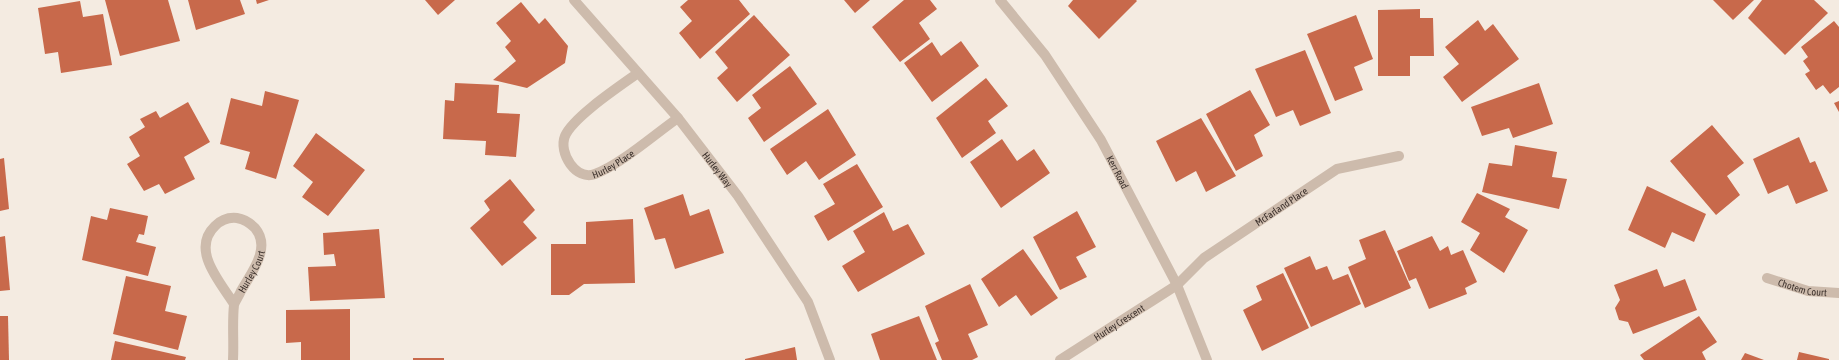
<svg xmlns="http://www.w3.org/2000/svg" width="1839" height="360" viewBox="0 0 1839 360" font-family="'Asap Condensed',sans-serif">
	<rect width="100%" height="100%" fill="#f4ebe1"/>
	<!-- building -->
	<g fill="#c8694b">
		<polygon points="105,0 168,0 180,41 120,56"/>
		<polygon points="188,0 240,0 245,14 196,30"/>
		<polygon points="256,0 269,0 257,4"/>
		<polygon points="425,0 455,0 438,15"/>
		<polygon points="688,0 739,0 750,14 700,59 679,33 692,21 680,7"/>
		<polygon points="844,0 870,0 855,13"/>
		<polygon points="904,0 930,0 937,9 919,23 930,39 900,62 872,27"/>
		<polygon points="1073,0 1136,0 1137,1 1099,39 1068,6"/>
		<polygon points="1713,0 1754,0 1733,20"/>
		<polygon points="1762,0 1814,0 1828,13 1785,55 1748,18"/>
		<polygon points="80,1 83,17 103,14 112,65 61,73 58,52 45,54 38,8"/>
		<polygon points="521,2 539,24 545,18 568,46 565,63 527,88 493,80 516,61 505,47 511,41 496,23"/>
		<polygon points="1420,9 1420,18 1433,18 1434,56 1410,56 1410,76 1378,76 1378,10"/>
		<polygon points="754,15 790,55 737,102 717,78 728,68 715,52"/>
		<polygon points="1356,15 1373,59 1354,67 1363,90 1335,101 1307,34"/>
		<polygon points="1478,20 1485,31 1493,24 1519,59 1462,102 1443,77 1459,64 1445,47"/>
		<polygon points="1834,21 1839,27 1839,87 1830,94 1823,85 1816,90 1805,74 1810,71 1803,61 1808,57 1801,47"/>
		<polygon points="961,41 979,66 932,102 904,63 932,42 941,56"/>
		<polygon points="1305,50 1331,113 1300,126 1293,110 1276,117 1255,69"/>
		<polygon points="790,66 817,104 764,142 748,118 761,108 752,95"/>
		<polygon points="986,78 1008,106 988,121 996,133 962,158 936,118"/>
		<polygon points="455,83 499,85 497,113 520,114 516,157 485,155 486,141 443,139 445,100 454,101"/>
		<polygon points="1539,83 1553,124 1513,138 1509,128 1482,136 1471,107"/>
		<polygon points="1250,90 1270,125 1254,135 1263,156 1236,171 1206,114"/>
		<polygon points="265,91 299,100 276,179 245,169 250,152 220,144 231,98 262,106"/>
		<polygon points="1839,101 1839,112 1834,103"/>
		<polygon points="188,102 210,142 184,157 195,179 165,194 159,184 144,191 127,164 140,156 129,137 145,127 140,119 156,111 160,118"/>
		<polygon points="828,109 856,155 819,180 806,161 787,175 770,149"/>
		<polygon points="1201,118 1236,176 1206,192 1196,171 1176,182 1156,141"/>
		<polygon points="1712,125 1744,163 1727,176 1740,195 1716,215 1670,161"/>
		<polygon points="316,133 365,170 328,216 302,197 313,182 293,166"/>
		<polygon points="1799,137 1810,163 1815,161 1828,191 1796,204 1788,185 1768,194 1753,159"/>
		<polygon points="1002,139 1017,161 1034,149 1050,173 1001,208 970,162"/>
		<polygon points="1515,145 1557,152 1552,177 1567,179 1559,209 1482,192 1489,163 1512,166"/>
		<polygon points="4,158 9,209 0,211 0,159"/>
		<polygon points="857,164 883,207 828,241 814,216 835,204 823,184"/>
		<polygon points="510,179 535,210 523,222 537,238 502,266 470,228 490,210 484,201"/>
		<polygon points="1647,186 1706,214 1694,242 1672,232 1665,248 1628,230"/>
		<polygon points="1477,193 1510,209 1505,217 1528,230 1504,273 1470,250 1480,233 1461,222"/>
		<polygon points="683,194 690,216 709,209 724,253 675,269 665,238 655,240 644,208"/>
		<polygon points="110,208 148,216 144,235 139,234 136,242 156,247 148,276 82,260 91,216 107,220"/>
		<polygon points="1077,211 1096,247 1076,257 1087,277 1060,290 1033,237"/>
		<polygon points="884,212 893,231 908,224 925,254 858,292 842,266 865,252 853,231"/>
		<polygon points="633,219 635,283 584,284 569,295 551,295 551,244 586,244 586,222"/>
		<polygon points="379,229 385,298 310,301 308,267 336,266 334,254 324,255 323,233"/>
		<polygon points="1385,230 1411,288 1365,308 1348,267 1366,259 1359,240"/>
		<polygon points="5,236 10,290 0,291 0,237"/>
		<polygon points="1432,236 1440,251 1448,246 1451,255 1463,250 1477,282 1465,288 1467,294 1429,309 1416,278 1409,281 1397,251"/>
		<polygon points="1023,249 1058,298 1031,316 1016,295 999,307 981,279"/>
		<polygon points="1310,256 1316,270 1327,266 1333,280 1348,274 1361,304 1311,327 1284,268"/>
		<polygon points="1657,269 1664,287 1685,279 1697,310 1633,334 1628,322 1619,320 1615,308 1620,300 1614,285"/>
		<polygon points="1283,273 1309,328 1262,351 1243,310 1262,300 1256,286"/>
		<polygon points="126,276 171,286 165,311 187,316 178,350 113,334"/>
		<polygon points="970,284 988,325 968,334 978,357 972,360 942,360 935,343 939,341 925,306"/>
		<polygon points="350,309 350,360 301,360 301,342 286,343 286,310"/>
		<polygon points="0,316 8,316 9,360 0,360"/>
		<polygon points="919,316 937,360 880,360 871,334"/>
		<polygon points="1699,316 1717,342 1702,352 1706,360 1644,360 1640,355"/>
		<polygon points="115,341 186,357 185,360 111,360"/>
		<polygon points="795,347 797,360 745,360 745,359"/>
		<polygon points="1799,352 1829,359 1829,360 1797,360"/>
		<polygon points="1745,353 1764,360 1741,360"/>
		<rect x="413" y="358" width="31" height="2"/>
	</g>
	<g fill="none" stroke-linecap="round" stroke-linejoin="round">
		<!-- minor -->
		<g stroke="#cdbbac" stroke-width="10">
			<path id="s1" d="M574,0L678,118L738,196L808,302L830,360"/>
			<path id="s2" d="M1000,0L1045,55L1101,140L1177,285L1207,360"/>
			<path id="s3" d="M638,73C620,86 573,117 565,136C558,153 576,181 595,174C620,165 655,134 678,118"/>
			<path id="s4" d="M1767,278L1808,291L1839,293"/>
			<path id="s5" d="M233,360C234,342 232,323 234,305C235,301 239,296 241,291C251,273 272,248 255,228C250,223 243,219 237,218C228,217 221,220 215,226C190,250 221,283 234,304"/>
			<path id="s6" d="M1060,360L1177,285L1204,258L1337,169L1399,156"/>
		</g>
	</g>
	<g text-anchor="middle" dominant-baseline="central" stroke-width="3" stroke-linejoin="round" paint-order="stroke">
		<!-- street labels -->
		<g font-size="10" fill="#3b302b" stroke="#fbf5ee">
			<text stroke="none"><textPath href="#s3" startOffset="176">Hurley Place</textPath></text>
			<text stroke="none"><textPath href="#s1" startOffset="222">Hurley Way</textPath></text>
			<text stroke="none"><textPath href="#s2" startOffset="209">Kerr Road</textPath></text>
			<text stroke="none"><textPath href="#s6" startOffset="270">McFarland Place</textPath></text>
			<text stroke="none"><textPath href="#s5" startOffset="93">Hurley Court</textPath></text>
			<text stroke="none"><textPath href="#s4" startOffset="37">Chotem Court</textPath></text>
			<text stroke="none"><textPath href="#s6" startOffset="70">Hurley Crescent</textPath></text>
		</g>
	</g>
</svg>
